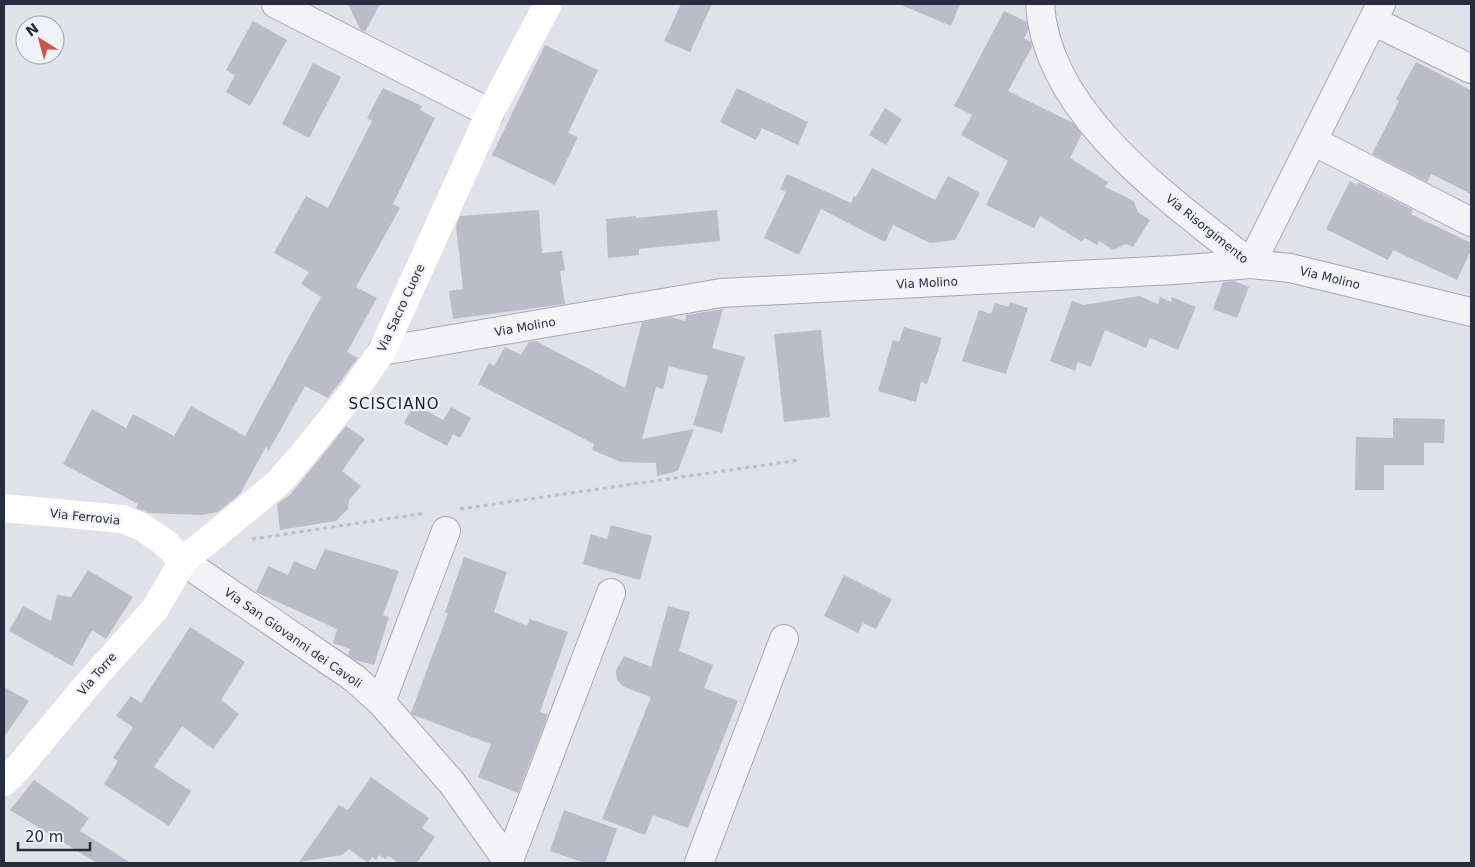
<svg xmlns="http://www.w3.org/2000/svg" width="1475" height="867" viewBox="0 0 1475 867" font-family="'DejaVu Sans',sans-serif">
	<rect width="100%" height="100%" fill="#e0e1e9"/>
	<!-- building -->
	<g fill="#bbbcc8">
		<polygon points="348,4 380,4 365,32 360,29"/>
		<polygon points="681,4 712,4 690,52 664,41"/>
		<polygon points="899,4 960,4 951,26"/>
		<polygon points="1004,11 1027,22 1029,29 1024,38 1031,42 1032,47 1008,91 1073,123 1082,134 1070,158 1108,182 1105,187 1134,201 1138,212 1150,220 1133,247 1126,244 1113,250 1099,241 1097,245 1085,238 1082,242 1040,216 1034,228 986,205 1008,161 961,135 972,115 954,106"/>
		<polygon points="253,21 287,40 250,106 226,92 235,75 226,70"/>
		<polygon points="545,45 598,70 568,133 578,137 555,185 492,155"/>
		<polygon points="1416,62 1471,90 1471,194 1431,174 1427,182 1372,154 1399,101 1396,99"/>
		<polygon points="313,63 341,77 309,138 282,124"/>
		<polygon points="383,88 422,106 420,110 435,118 393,204 400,208 356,287 377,298 347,352 358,358 328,398 305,386 268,452 267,445 240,494 218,512 202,515 149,513 136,508 138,504 63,464 92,409 126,428 133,414 174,436 191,406 245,436 321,297 301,284 309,272 274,253 306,196 328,208 372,121 367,118"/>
		<polygon points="737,88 808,122 798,145 762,128 756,140 720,122"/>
		<polygon points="885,108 902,119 886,145 869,135"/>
		<polygon points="872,168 935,200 948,176 980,193 955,240 930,243 893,225 885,242 821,209 799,255 764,238 786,192 780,189 787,174 851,203 854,196 856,197"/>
		<polygon points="1350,181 1357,185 1358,182 1413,210 1411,214 1471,243 1471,250 1457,280 1393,250 1388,260 1326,229"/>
		<polygon points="539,210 542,253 562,251 565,270 560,271 565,304 453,319 449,291 463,289 456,226 460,216"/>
		<polygon points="717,210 720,241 639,249 639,255 608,258 606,219 636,216 636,218"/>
		<polygon points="1234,281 1249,287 1237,318 1213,309 1223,282"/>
		<polygon points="1139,296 1158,304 1160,297 1171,302 1172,297 1196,307 1178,350 1150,338 1146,348 1105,330 1091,367 1078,362 1075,371 1050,361 1072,301 1083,305"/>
		<polygon points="1010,302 1028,308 1006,374 962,361 979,310 991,314 995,303 1009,307"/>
		<polygon points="723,309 712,348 745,357 722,433 693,425 708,376 669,366 663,389 656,387 642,439 694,429 678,471 657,476 656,463 621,462 592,450 594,444 478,384 489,363 494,366 505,347 521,355 529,342 536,341 625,388 642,322 671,317 685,321 686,315"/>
		<polygon points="904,327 942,338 927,384 921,382 916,402 878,391 893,340 899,342"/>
		<polygon points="821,330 830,417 784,422 774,334"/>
		<polygon points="414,404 443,420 451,407 471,418 460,438 453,434 447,446 404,423"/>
		<polygon points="1393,418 1445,419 1444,443 1424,443 1424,465 1384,465 1384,490 1355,490 1356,437 1393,438"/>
		<polygon points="346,426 365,439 342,471 361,486 349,500 348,509 336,521 280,530 277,504 290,495"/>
		<polygon points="611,525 652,536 640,580 583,564 591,534 607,539"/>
		<polygon points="325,549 399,571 383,615 389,617 374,665 355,660 348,655 350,649 333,643 337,629 256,592 268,566 288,575 294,561 315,570"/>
		<polygon points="464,557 507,572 494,612 527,626 530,619 568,632 540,712 548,715 518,793 478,777 491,744 413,715 411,713 448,613 445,612"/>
		<polygon points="88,570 133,597 106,639 92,630 72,666 9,631 23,606 51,621 57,595 71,597"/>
		<polygon points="844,575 892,599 876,629 863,623 858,633 824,616"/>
		<polygon points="668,606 690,612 679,651 713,665 704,688 738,701 688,828 653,815 645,835 602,819 651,697 624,687 617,680 616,670 624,656 651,667"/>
		<polygon points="190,627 245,662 221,700 239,714 213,749 182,726 154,767 191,791 169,826 104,784 118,761 113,758 133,727 116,716 131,696 141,703"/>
		<polygon points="4,687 29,701 4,737"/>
		<polygon points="371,777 429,818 422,828 435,837 417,863 399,863 388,856 385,859 379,855 376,860 372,857 368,863 349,849 342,855 299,862 339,805 348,810"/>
		<polygon points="34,780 89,818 80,831 131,863 97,863 10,810"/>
		<polygon points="564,810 617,829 605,863 585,863 550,851"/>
	</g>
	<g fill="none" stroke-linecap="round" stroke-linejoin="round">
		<defs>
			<g id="street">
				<polyline points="276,4 490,113"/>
				<path d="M1040,4C1046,115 1172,201 1251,264"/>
				<polyline points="1373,21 1471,69"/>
				<polyline points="1313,141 1471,222"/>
				<polyline points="1251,264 1381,4"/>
				<polyline points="382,351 721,293 1174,270 1251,264 1290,268 1471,312"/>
				<polyline points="183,561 354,678 381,702 452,783 509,863"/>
				<polyline points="381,702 446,531"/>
				<polyline points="508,863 611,593"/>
				<polyline points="699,863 784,639"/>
			</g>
		</defs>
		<!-- street casing -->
		<use href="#street" stroke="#a5a7b3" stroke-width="30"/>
		<!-- path -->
		<g stroke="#bebfc7" stroke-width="3" stroke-dasharray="4 4" stroke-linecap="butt">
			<polyline points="460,509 800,460"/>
			<polyline points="252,539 426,513"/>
		</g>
		<!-- street -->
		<use href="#street" stroke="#f3f3f7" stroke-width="28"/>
		<!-- secondary -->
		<g stroke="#fff" stroke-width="28">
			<polyline points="4,508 122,519 142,527 164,542 183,561"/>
			<polyline points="4,782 19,767 88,684 155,609 183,561 278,483 304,453 352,394 382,351 490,113 548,4"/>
		</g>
	</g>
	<g text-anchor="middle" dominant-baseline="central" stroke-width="4.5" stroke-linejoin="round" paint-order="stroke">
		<!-- street labels -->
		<g font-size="12" fill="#292c3f" stroke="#f0f1f6">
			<text transform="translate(1207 229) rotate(39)">Via Risorgimento</text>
			<text transform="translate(1330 278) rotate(14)">Via Molino</text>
			<text transform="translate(927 283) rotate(-3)">Via Molino</text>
			<text transform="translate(401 308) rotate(-65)">Via Sacro Cuore</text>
			<text transform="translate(525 327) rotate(-10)">Via Molino</text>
			<text transform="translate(85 517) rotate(6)">Via Ferrovia</text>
			<text transform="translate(293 638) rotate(35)">Via San Giovanni dei Cavoli</text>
			<text transform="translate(97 674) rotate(-49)">Via Torre</text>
		</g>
		<!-- quarter labels -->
		<g font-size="15" letter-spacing="1" fill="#1c1d30" stroke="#f0f1f6">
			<text x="394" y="404">SCISCIANO</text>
		</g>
	</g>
	<!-- border -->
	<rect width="1475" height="867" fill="none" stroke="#292c3f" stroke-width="10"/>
	<!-- north arrow -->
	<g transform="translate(40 40) rotate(323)"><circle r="24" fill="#f0f1f6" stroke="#a0a2ad"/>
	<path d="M0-4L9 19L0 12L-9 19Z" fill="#c8584a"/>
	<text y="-8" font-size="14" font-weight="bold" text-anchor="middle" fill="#292c3f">N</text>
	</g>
	<!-- scale -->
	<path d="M18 842v8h72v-8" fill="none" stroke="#292c3f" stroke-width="2.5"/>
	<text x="25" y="842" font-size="15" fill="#292c3f" stroke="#f0f1f6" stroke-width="4" paint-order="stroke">20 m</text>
</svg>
